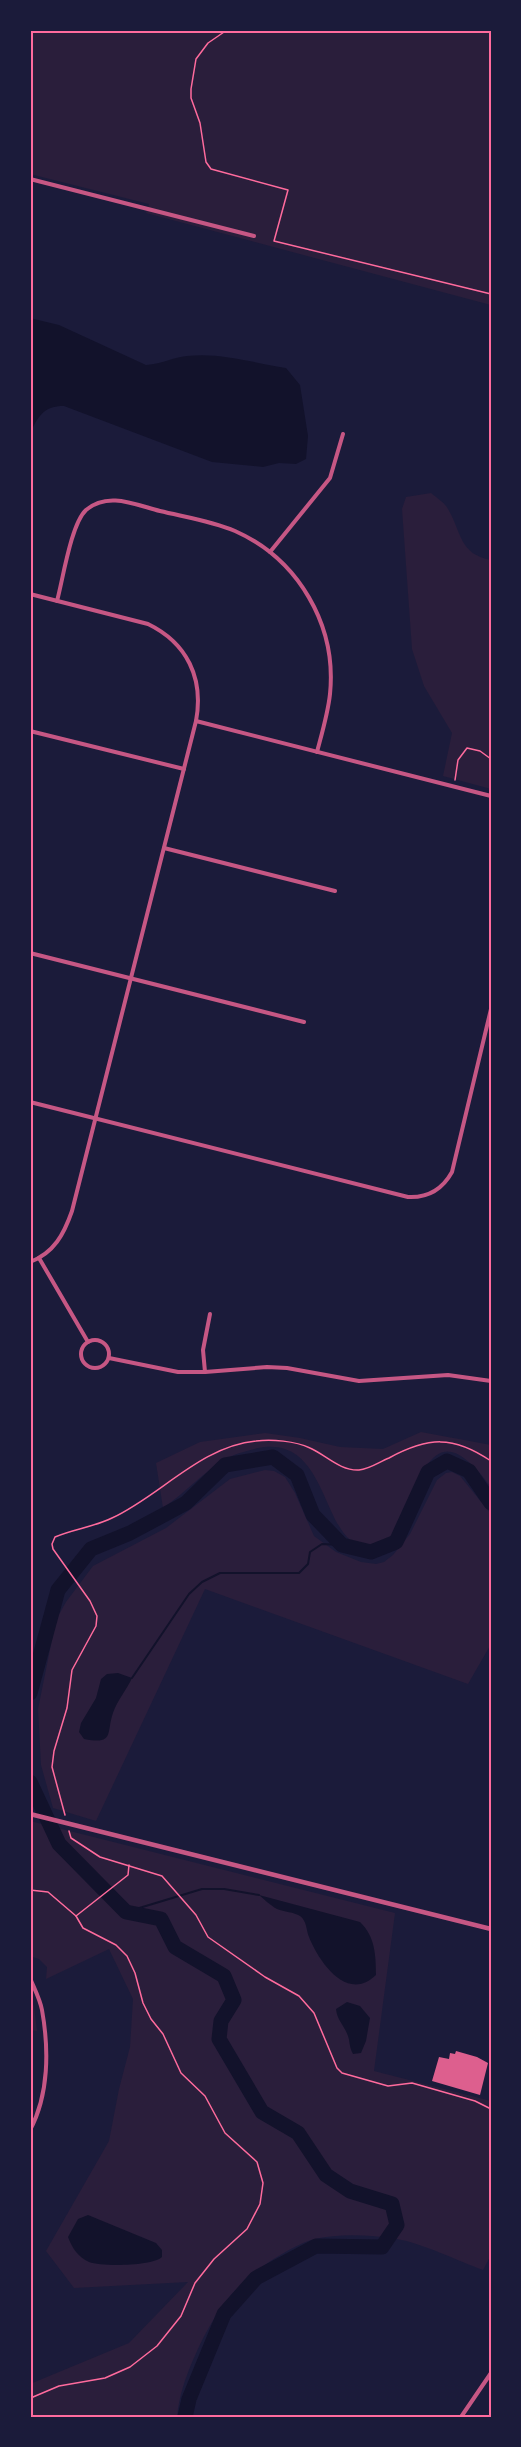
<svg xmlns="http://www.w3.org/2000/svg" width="521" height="2447" viewBox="0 0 521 2447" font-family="'Source Sans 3',sans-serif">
	<rect width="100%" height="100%" fill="#1b1b3a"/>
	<!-- green -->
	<g fill="#2a1e3b">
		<polygon points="30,30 491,30 491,305 146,213 149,204 30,174"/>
		<path d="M431,493C437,498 445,503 448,509C462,533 459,554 491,560V789L443,776L452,733L424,686L412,649L402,509L406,497Z"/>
		<path d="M421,1432L491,1445V1487C446,1427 430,1449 406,1507C402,1516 399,1529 392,1535C386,1540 375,1546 367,1546C321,1547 331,1433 258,1448C248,1451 237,1453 228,1458C204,1471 185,1493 163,1508L156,1463L200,1442L265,1433L300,1438L340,1447L383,1449Z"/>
		<polygon points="265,1470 274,1471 285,1477 295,1493 314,1536 336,1552 361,1562 376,1564 384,1562 393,1555 410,1534 437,1480 446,1473 452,1472 460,1476 491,1514 491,1644 468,1684 205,1589 96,1821 53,1808 41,1765 38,1709 56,1620 66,1602 93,1566 166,1528 230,1479"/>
		<path d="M30,1821L395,1913L374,2071L491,2101V2255L483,2270C459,2261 421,2243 397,2239C372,2235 340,2233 315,2239C303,2242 292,2248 282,2254C237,2280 213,2313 193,2360C185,2379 179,2396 177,2417H30V2384L129,2343L188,2282L74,2288L46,2251L109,2141L119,2089L130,2047L133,1999L109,1949L46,1979L47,1967L39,1959L30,1956Z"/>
		<polygon points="30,1999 34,2006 37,2031 30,2030"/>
	</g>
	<!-- water -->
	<g fill="#12122b">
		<path d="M30,318L59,325L146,365C163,364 173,357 187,356C219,352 254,363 286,368L300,385L308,436L306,459L296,464L279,463L263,467L212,462L64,406C44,406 38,416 30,434Z"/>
		<path d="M118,1673L132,1678C127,1689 117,1701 113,1713C106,1733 115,1745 84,1739L79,1732L81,1723L96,1698L101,1679L107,1674Z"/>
		<path d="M259,1895L360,1922C375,1936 376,1955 376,1975C347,2003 319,1962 309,1937C306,1930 307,1921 300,1916C294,1912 284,1912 277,1909C271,1906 264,1899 259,1895Z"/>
		<path d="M347,2002L360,2006L370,2018L366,2041L361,2053L353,2054C349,2047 350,2042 348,2036C344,2025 337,2020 336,2009Z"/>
		<path d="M88,2215L156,2243L162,2250V2257C153,2266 102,2267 89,2262C78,2257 72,2248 68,2237L78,2219Z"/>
	</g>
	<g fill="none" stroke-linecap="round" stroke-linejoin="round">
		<!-- stream -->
		<g stroke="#12122b" stroke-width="2">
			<polyline points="132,1678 189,1594 202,1582 220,1573 299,1573 308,1564 310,1552 322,1544 342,1545"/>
			<polyline points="126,1912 202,1889 224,1889 259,1895"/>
		</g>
		<!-- river -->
		<g stroke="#12122b" stroke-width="15">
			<polyline points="30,1693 58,1590 91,1549 130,1533 186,1503 225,1465 273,1457 297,1475 313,1515 342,1545 371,1552 396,1542 428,1472 447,1461 469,1471 491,1503"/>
			<polyline points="30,1782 59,1844 126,1912 161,1919 175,1947 224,1976 234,2000 221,2021 219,2039 262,2112 298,2133 326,2175 350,2191 392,2204 397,2225 382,2247 316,2246 256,2278 224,2314 189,2399 185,2417"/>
		</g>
	</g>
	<!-- building -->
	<polygon fill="#dd5f8e" points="456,2051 477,2057 488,2063 480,2095 432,2081 439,2057 449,2059 450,2053 455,2054"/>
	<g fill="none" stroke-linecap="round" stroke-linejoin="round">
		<!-- path -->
		<g stroke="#ff6b9d" stroke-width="1.5">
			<polyline points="227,30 208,43 196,59 191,89 191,98 200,123 206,162 211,169 288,190 274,241 491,294"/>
			<polyline points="455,780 458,760 467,748 480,751 491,759"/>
			<path d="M65,1815L52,1767L54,1751L67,1708L72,1670L96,1626L97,1616L90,1601L53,1549L52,1544L55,1537C73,1529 94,1527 112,1518C160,1496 201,1446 256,1441C272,1439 295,1441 310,1448C326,1455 340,1471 359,1470C370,1469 379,1462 389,1458C428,1437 453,1435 491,1461"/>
			<polyline points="69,1831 71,1838 100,1857 162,1876 196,1915 208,1937 265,1977 299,1996 314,2013 337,2068 342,2073 388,2086 412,2083 475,2101 491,2109"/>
			<polyline points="30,1890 48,1892 76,1916 128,1875 129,1865"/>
			<polyline points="30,2401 33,2397 59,2386 105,2378 130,2367 157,2346 181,2316 195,2283 214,2259 247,2229 260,2204 263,2183 257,2162 225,2133 205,2096 181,2073 163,2034 151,2019 143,2003 135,1973 127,1956 116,1945 83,1928 76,1916"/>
		</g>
		<!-- minor -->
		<g stroke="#c65784" stroke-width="4">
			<polyline points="30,179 254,236"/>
			<polyline points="270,552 330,478 343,434"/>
			<path d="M30,594L148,624C187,643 204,678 196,721L72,1211C64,1234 54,1253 30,1262"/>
			<path d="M57,601C63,579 71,524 86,510C108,491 136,505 160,511C185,517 212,521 235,531C298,559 337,625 330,694C328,713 322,733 317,752"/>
			<polyline points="196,721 491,796"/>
			<polyline points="30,731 184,769"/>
			<polyline points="164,848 335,891"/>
			<polyline points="30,953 304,1022"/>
			<path d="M30,1102L408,1197C428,1198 442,1190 452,1172L491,1009"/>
			<polyline points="39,1258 88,1342"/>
			<circle cx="95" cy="1354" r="14"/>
			<polyline points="109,1358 178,1372 205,1372 267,1367 287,1368 359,1381 448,1375 491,1381"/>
			<polyline points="205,1372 203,1350 210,1314"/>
			<path d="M30,1978C34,1988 40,1999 42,2010C49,2049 49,2095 30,2130"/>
			<polyline points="461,2417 491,2373"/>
		</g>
		<!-- tertiary -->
		<polyline stroke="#c65784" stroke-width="4.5" points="30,1814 491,1929"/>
	</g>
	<!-- border -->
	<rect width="521" height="2447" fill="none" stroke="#1b1b3a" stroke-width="63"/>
	<rect x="32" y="32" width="458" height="2384" fill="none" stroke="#ff6b9d" stroke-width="2"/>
</svg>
